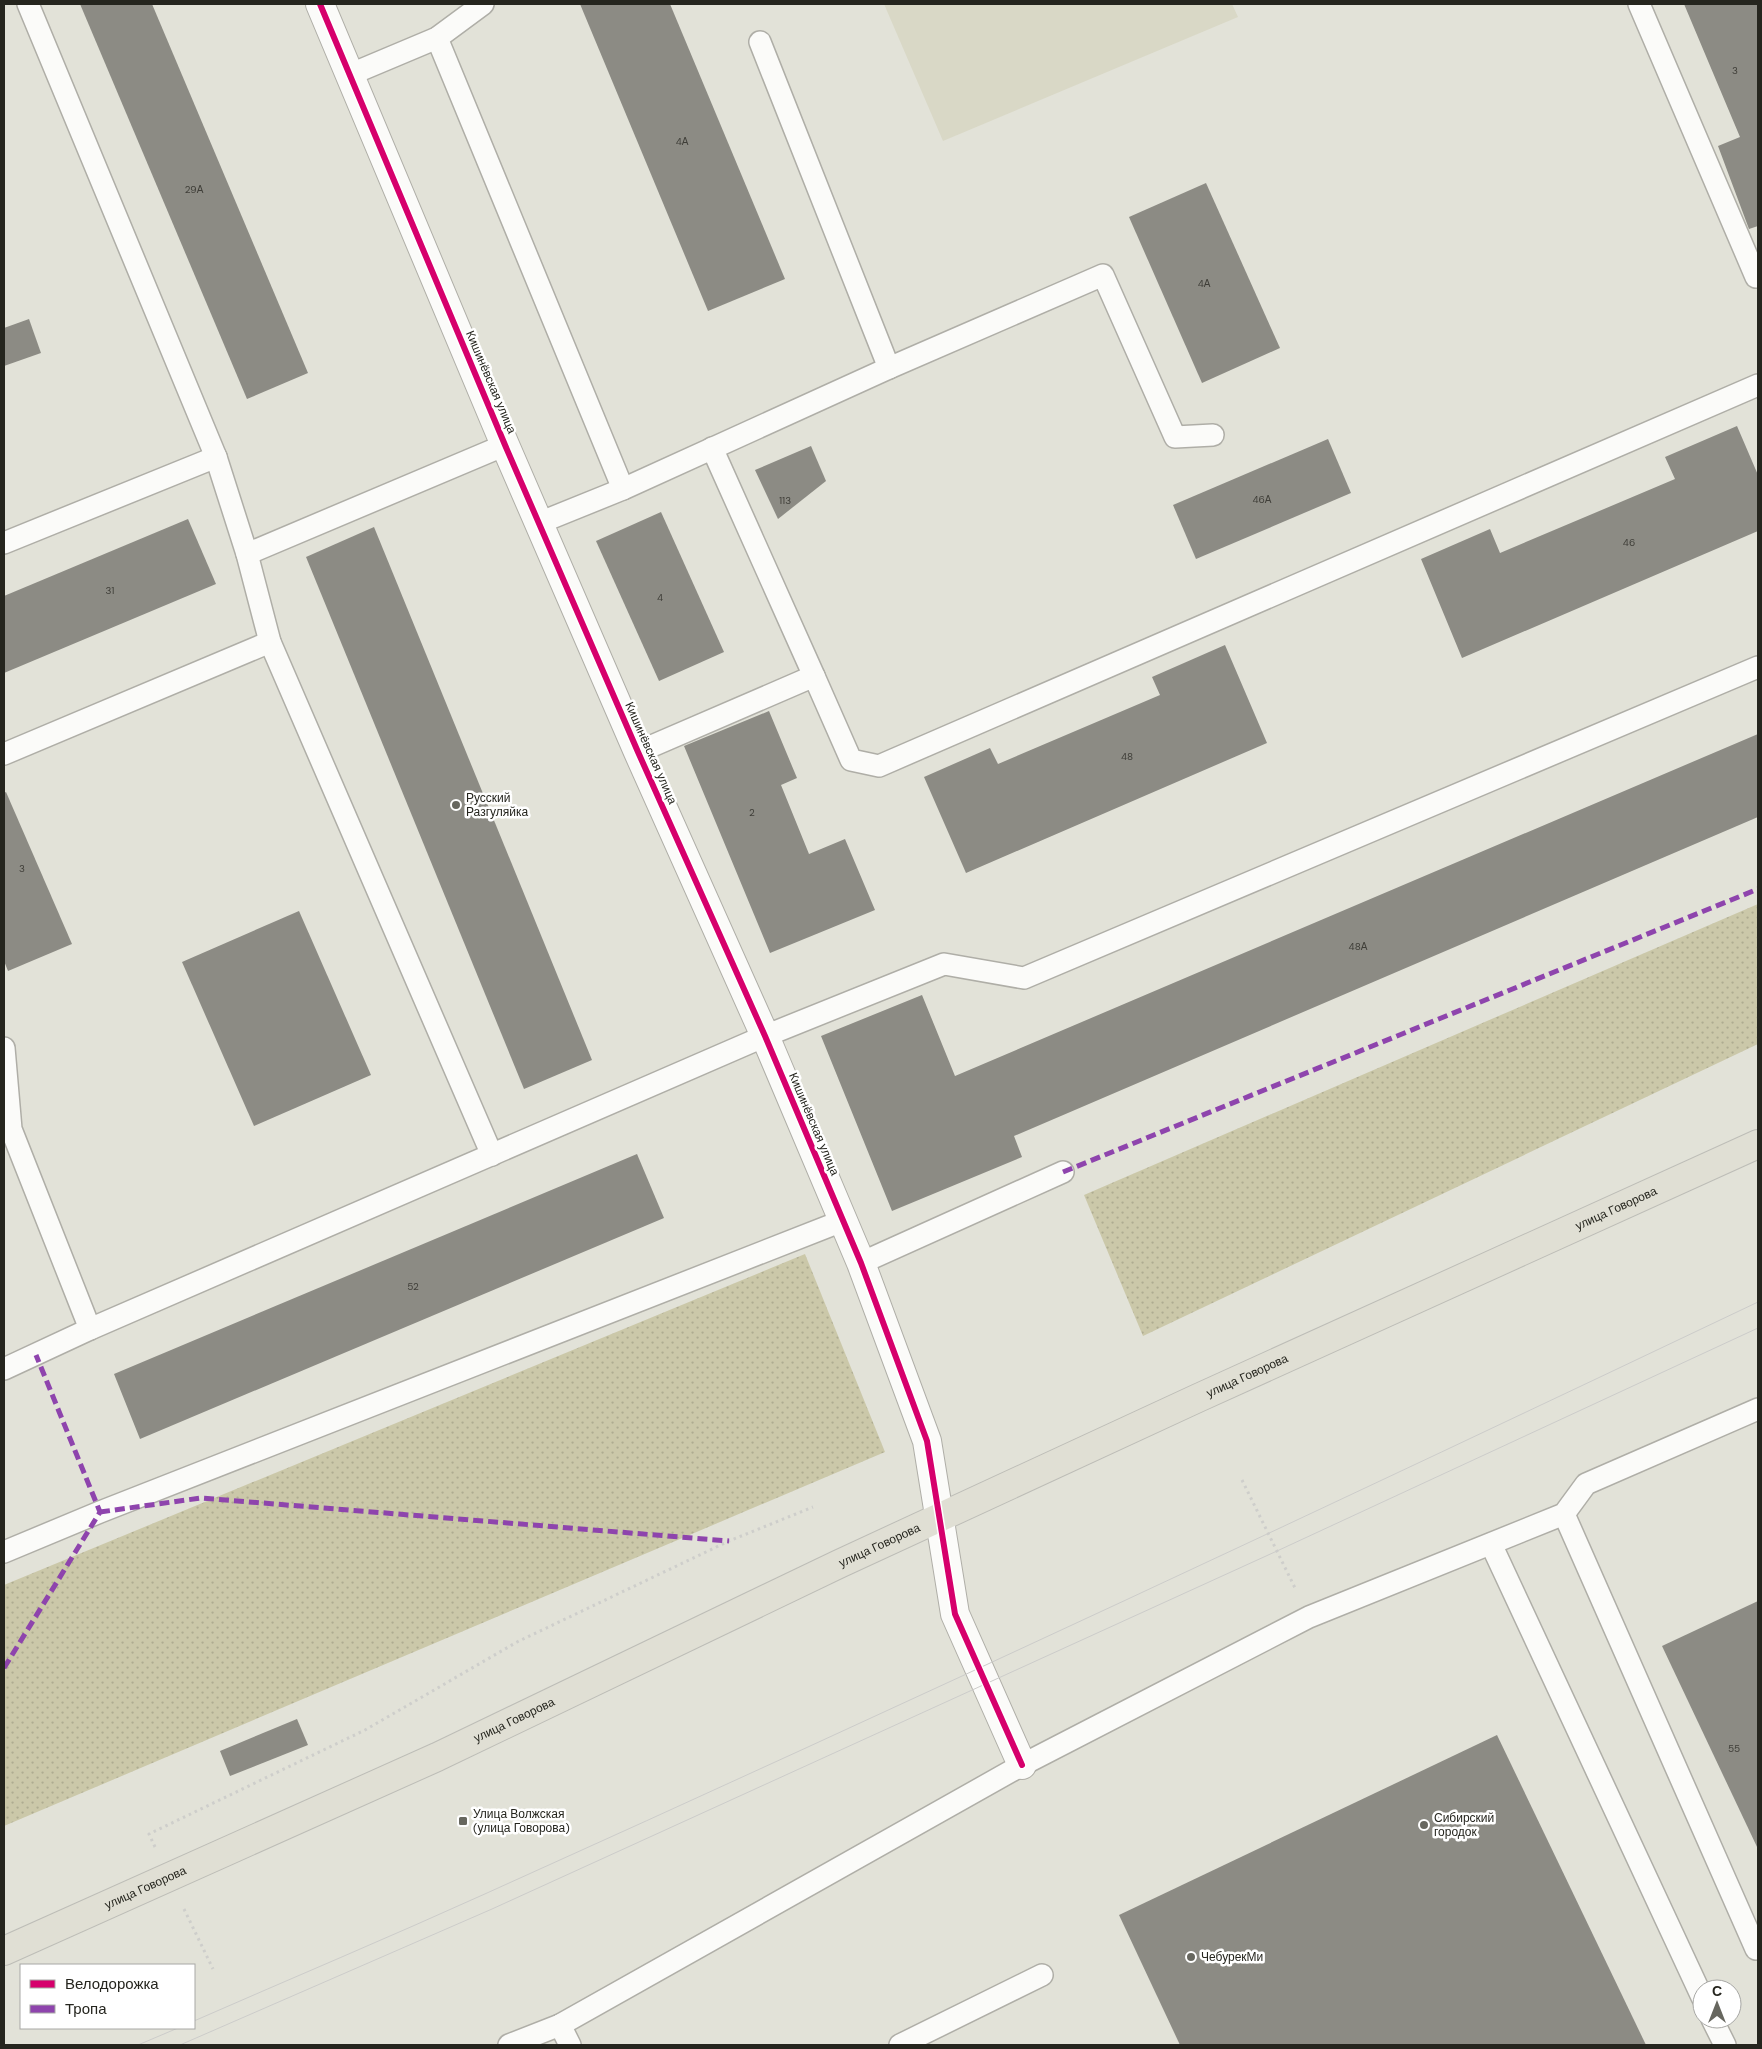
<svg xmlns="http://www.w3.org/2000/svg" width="1762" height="2049" viewBox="0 0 1762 2049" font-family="'DM Sans',sans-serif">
	<defs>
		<pattern id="green-dots" width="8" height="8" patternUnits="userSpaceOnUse" patternTransform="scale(1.25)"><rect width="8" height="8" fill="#cbc8a9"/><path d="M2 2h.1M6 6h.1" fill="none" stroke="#aeac91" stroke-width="1.8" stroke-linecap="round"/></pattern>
	</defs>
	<rect width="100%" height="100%" fill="#e2e2d8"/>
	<!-- built -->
	<polygon fill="#d9d8c6" points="884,4 1232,4 1238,17 943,141"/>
	<!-- green -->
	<g fill="url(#green-dots)">
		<polygon points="1758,904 1758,1044 1143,1336 1084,1195"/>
		<polygon points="805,1254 885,1452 4,1826 4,1585"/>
	</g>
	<!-- building -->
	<g fill="#8c8b84">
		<polygon points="80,4 152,4 308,373 247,399"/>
		<polygon points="580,4 670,4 785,279 708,311"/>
		<polygon points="1684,4 1758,4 1758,226 1749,229 1718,146 1740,137"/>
		<polygon points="1206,183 1280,348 1202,383 1129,217"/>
		<polygon points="29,319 41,353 4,366 4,328"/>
		<polygon points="1737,426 1758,475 1758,531 1462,658 1421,559 1490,529 1500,553 1675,479 1665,457"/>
		<polygon points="1328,439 1351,493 1196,559 1173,505"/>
		<polygon points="811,446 826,481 778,519 755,470"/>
		<polygon points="661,512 724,652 659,681 596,541"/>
		<polygon points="188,519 216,584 4,673 4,596"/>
		<polygon points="374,527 592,1060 524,1089 306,557"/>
		<polygon points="1225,645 1267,743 966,873 924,777 990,748 998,764 1160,695 1152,677"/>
		<polygon points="769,711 797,778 781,785 809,854 845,839 875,910 770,953 684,746"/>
		<polygon points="1758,734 1758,817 1014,1136 1022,1157 892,1211 821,1036 922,995 955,1076"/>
		<polygon points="6,792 72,944 8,971 4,961 4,793"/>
		<polygon points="299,911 371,1075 254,1126 182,962"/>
		<polygon points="637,1154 664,1218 140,1439 114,1374"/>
		<polygon points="1758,1601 1758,1849 1662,1646"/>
		<polygon points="297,1719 308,1745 230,1776 220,1751"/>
		<polygon points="1497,1735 1646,2045 1180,2045 1119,1915"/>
	</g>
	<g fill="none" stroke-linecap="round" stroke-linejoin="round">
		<defs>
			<g id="lane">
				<polyline points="28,4 216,457 247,554 270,642 492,1155"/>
				<polyline points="1639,4 1756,277"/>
				<polyline points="437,38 623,489"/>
				<polyline points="760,42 889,368"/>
				<polyline points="349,75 437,38 483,4"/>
				<polyline points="712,448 814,676"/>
				<polyline points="539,523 623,489 889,368 1103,275 1175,437 1213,435"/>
				<polyline points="4,543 216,457"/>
				<polyline points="247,554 505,445"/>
				<polyline points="638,752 814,676 851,760 879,766 1758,385"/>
				<polyline points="4,754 270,642"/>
				<polyline points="4,1048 11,1129 90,1329"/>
				<polyline points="861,1263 1063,1172"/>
				<polyline points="4,1369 90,1329 765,1036 944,964 1024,978 1758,667"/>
				<polyline points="1564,1514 1756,1949 1758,1948"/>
				<polyline points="1491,1544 1702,1997"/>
				<polyline points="4,1552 100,1512 842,1221"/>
				<polyline points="1712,2019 1725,2045"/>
				<polyline points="560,2025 570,2045"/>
				<polyline points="509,2045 560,2025 1022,1765 1309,1617 1564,1514 1586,1484 1758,1409"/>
				<polyline points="900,2045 1042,1975"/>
			</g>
			<polyline id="street" points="320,4 505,445 638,752 765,1036 861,1263 927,1441 955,1614 1022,1765"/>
			<g id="primary">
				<path id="s1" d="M4,1951L437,1757L839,1564L1198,1398L1758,1144"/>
			</g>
		</defs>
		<!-- lane casing -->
		<use href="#lane" stroke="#afaea7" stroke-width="24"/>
		<!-- street casing -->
		<use href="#street" stroke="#afaea7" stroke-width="30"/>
		<!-- primary casing -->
		<use href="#primary" stroke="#bdbdb7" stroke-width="30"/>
		<!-- path -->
		<g stroke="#cececb" stroke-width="3" stroke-dasharray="2.5 4" stroke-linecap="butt">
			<polyline points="1242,1480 1296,1590"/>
			<polyline points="155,1847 149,1834 365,1730 517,1642 729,1541 813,1507"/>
			<polyline points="184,1909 213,1969"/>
		</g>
		<!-- lane -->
		<use href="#lane" stroke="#fbfbf9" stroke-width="21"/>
		<!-- street -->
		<use href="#street" stroke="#fbfbf9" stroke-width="28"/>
		<!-- primary -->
		<use href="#primary" stroke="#e0dfd4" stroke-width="28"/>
		<!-- tram -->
		<g stroke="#ccccca" stroke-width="1">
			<path d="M194,2021C292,1978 390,1937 487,1893C913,1701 1336,1503 1758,1302"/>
			<polyline points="138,2045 178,2028"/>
			<polyline points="180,2045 492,1909 1277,1551 1758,1328"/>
		</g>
		<!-- quiet -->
		<g stroke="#8e44ad" stroke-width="5" stroke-dasharray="10 5" stroke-linecap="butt">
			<polyline points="1063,1172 1758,889"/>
			<polyline points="100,1512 201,1498 729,1541"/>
			<polyline points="4,1668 100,1512 36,1355"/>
		</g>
		<defs>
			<polyline id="cycleway" points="320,4 505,445 638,752 765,1036 861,1263 927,1441 955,1614 1022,1765"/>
		</defs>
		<!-- cycleway casing -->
		<use href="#cycleway" stroke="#fff" stroke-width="9"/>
		<!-- cycleway -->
		<use href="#cycleway" stroke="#d6006c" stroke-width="6"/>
	</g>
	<!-- markers -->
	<g fill="#67675f" stroke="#fff" stroke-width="2">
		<circle cx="456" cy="805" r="5"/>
		<rect x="458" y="1816" width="10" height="10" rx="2.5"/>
		<circle cx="1424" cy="1825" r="5"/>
		<circle cx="1191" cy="1957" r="5"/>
	</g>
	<g text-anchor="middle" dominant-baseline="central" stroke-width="5" stroke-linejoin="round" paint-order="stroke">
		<!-- number labels -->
		<g font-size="10" fill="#3f3e38">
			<text x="1735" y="70">3</text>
			<text x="682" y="141">4А</text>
			<text x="194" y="189">29А</text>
			<text x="1204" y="283">4А</text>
			<text x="1262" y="499">46А</text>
			<text x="785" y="500">113</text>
			<text x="1629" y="542">46</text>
			<text x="110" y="590">31</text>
			<text x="660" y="597">4</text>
			<text x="1127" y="756">48</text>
			<text x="752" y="812">2</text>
			<text x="22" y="868">3</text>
			<text x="1358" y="946">48А</text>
			<text x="413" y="1286">52</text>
			<text x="1734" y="1748">55</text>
		</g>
		<!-- street labels -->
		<g font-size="12" fill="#25251e" stroke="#fff">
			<text transform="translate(491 382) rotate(67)">Кишинёвская улица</text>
			<text transform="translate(651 753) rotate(66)">Кишинёвская улица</text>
			<text transform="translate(814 1124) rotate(67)">Кишинёвская улица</text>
			<text stroke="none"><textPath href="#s1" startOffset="1775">улица Говорова</textPath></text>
			<text stroke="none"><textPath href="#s1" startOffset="1370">улица Говорова</textPath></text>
			<text stroke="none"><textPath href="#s1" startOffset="965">улица Говорова</textPath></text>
			<text stroke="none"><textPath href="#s1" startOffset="560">улица Говорова</textPath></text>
			<text stroke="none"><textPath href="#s1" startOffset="155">улица Говорова</textPath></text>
		</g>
		<!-- poi labels -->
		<g font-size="12" fill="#25251e" stroke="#fff" text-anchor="start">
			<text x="466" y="798">Русский<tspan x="466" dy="14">Разгуляйка</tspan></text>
			<text x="473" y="1814">Улица Волжская<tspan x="473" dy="14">(улица Говорова)</tspan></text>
			<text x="1434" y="1818">Сибирский<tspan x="1434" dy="14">городок</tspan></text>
			<text x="1201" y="1957">ЧебурекМи</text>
		</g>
	</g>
	<!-- border -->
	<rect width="1762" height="2049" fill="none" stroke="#25251e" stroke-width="10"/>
	<!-- legend -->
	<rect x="20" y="1964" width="175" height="65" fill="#ffffff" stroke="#a8a8a5"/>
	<rect x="30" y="1980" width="25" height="8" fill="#d6006c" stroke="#a8a8a5"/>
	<text x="65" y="1989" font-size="15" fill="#25251e">Велодорожка</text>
	<rect x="30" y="2005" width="25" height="8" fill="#8e44ad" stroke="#a8a8a5"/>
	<text x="65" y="2014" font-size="15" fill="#25251e">Тропа</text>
	<!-- north arrow -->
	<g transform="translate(1717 2004)"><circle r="24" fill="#ffffff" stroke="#a8a8a5"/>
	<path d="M0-4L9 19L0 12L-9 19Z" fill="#67675f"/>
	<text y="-8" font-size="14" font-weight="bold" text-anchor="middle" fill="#25251e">С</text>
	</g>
</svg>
